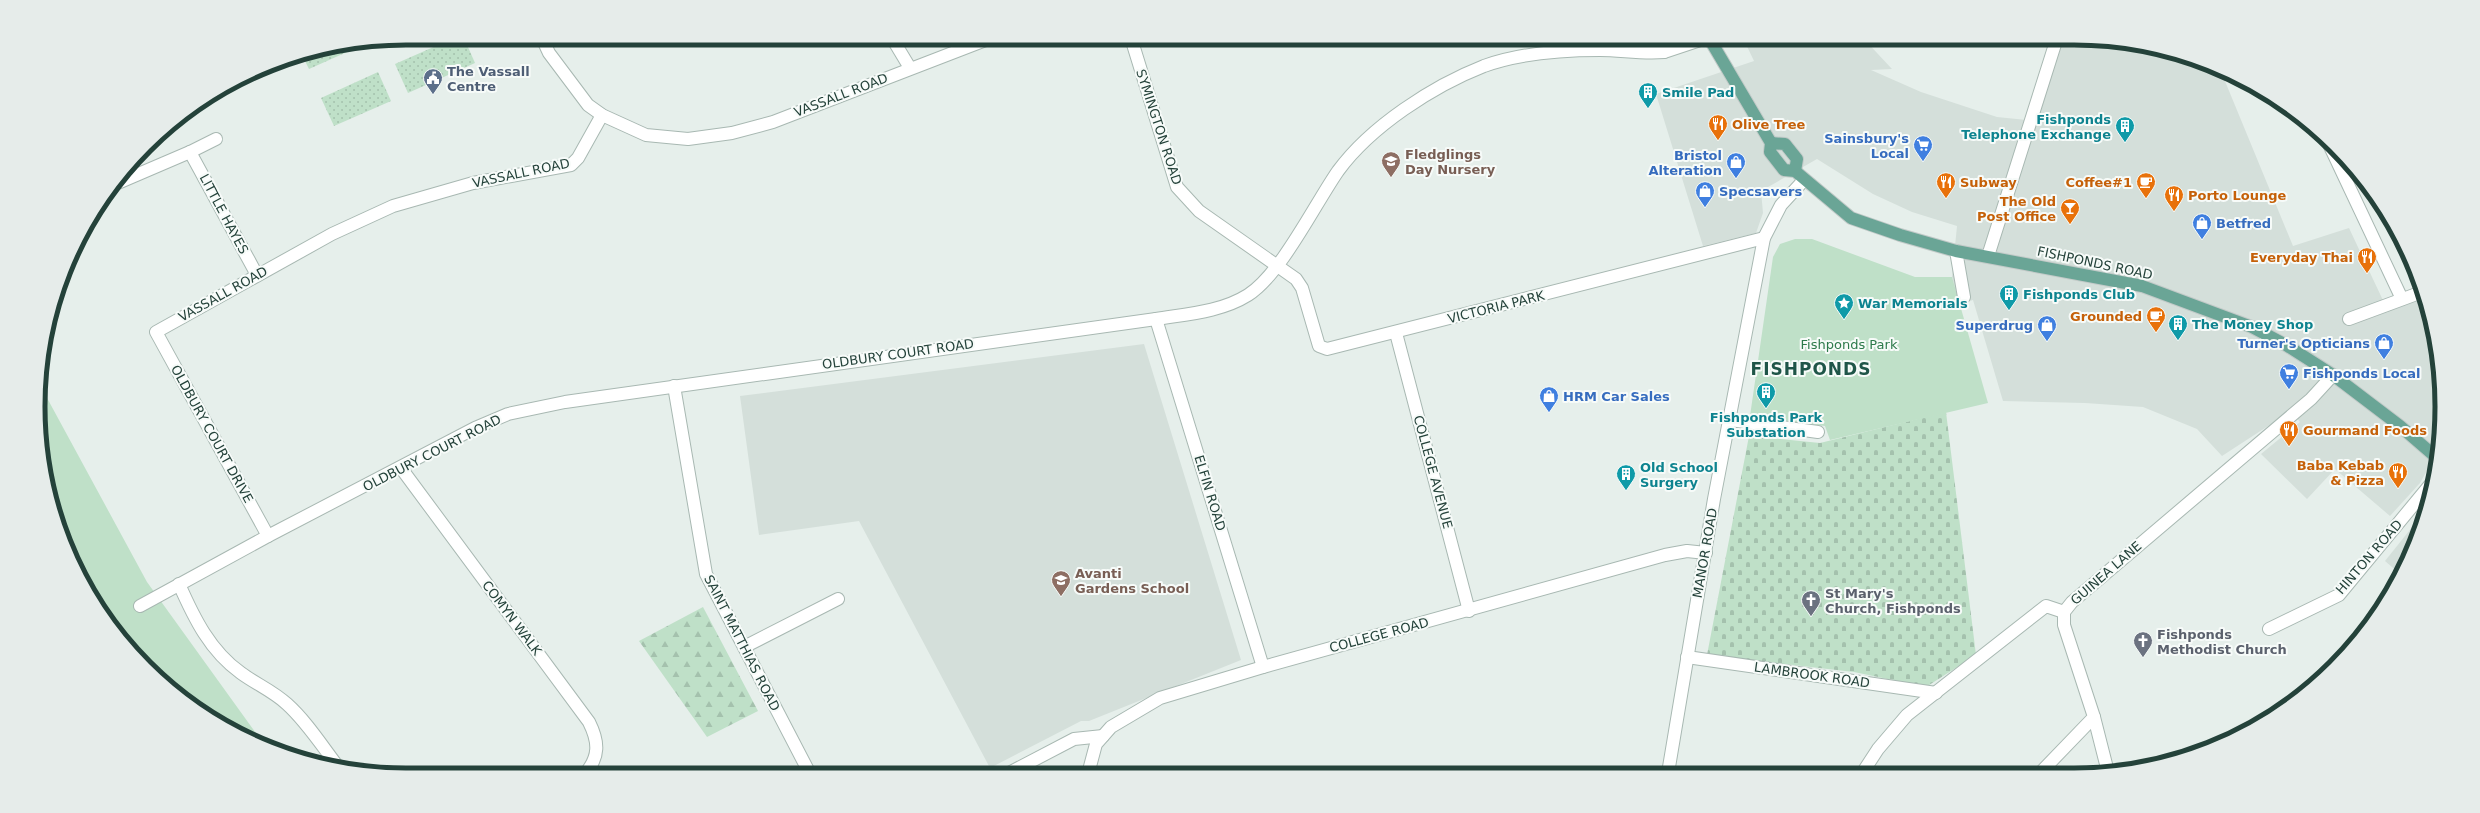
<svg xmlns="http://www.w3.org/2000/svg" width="2480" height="813" viewBox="0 0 2480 813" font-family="'DejaVu Sans',sans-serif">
	<defs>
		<pattern id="grass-dots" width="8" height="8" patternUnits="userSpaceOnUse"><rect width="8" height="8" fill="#bfe0c8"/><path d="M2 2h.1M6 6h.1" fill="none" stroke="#a4c1ad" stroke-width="1.8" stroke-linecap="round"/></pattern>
		<pattern id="forest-firs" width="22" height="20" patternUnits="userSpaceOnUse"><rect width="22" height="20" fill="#bfe0c8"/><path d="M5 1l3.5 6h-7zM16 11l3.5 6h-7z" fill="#a4c1ad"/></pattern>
		<pattern id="cemetery-stones" width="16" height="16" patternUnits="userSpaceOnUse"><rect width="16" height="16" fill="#bfe0c8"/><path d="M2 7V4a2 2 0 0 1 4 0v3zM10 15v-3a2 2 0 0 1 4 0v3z" fill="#a4c1ad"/></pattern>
	</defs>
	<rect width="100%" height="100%" fill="#e6efeb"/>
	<!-- built -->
	<g fill="#d4dfda">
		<polygon points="1743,38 1863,38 1892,69 1871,70 1921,92 1997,117 2036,121 2064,38 2146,45 2220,69 2293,246 2349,228 2388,311 2424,299 2435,335 2442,407 2437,453 2420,483 2390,516 2335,469 2307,499 2261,454 2300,422 2291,411 2222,456 2197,429 2143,407 2085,403 2003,401 1973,300 1960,304 1954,285 1952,277 1957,226 1912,212 1873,194 1817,159 1761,191 1763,213 1756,233 1703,246 1656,94 1754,61"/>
		<polygon points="1144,344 1241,660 1089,721 1081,721 990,768 859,521 759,535 740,396"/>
		<polygon points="2421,516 2399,573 2385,561"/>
	</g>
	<!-- grass -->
	<g fill="url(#grass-dots)">
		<polygon points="454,38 464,38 475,63 408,93 395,64"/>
		<polygon points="364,42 365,44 309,69 302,55 335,45"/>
		<polygon points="378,72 391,101 334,126 321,98"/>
	</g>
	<!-- forest -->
	<polygon fill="url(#forest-firs)" points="703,607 758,711 707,737 639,641"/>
	<!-- cemetery -->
	<polygon fill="url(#cemetery-stones)" points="1946,412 1976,655 1926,687 1854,672 1707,655 1749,436 1820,443"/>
	<!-- park -->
	<g fill="#bfe0c8">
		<polygon points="1795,239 1812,239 1915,277 1952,277 1988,403 1830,440 1825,426 1750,416 1773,257 1780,244"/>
		<polygon points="40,385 147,582 266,747 202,713 146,667 100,611 51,502 39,430"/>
	</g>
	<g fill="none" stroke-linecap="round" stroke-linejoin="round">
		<defs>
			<g id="minor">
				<polyline points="542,38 549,53 588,105 602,115 646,135 688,139 732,133 773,122 991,38"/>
				<polyline points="892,38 910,68"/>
				<polyline points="1131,38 1177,187 1199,211 1296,279 1302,288 1319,346 1327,349 1764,238"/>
				<polyline points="1646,38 1648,42 1664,52 1706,38"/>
				<polyline points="1600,50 1610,38"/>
				<polyline points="2327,140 2402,299"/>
				<polyline points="190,152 257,275"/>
				<polyline points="113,185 190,152 216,139"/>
				<polyline points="1956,251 1964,297"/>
				<polyline points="1988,256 2057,38"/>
				<polyline points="1156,319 1263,667"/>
				<polyline points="2349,319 2422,292"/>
				<polyline points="1396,333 1469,611"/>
				<polyline points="674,386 706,574 810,774"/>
				<polyline points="1730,420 1818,432"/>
				<path d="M401,468L589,722C599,742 600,757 584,775"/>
				<polyline points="268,536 156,332 332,234 393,206 473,183 571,165 578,158 602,115"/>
				<path d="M179,584C194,618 210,651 241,673C256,684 273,691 287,704C307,722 322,746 339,768"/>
				<path d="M140,606L268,536L475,428L508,414L565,402L1156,319C1187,314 1221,312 1248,295C1281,274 1315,204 1338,171C1371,126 1433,86 1484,66C1520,53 1562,50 1600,50C1621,50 1642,54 1664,52"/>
				<polyline points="2064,612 2072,602 2311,399 2333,375"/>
				<polyline points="2269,629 2339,595 2434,480"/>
				<polyline points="744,647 838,599"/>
				<polyline points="1687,657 1936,693"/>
				<polyline points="2094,717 2108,772"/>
				<polyline points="1863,772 1878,749 1907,715 2046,606 2064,612"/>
				<polyline points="2041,772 2094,717 2064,625 2064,612"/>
				<polyline points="1668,773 1714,499 1764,238 1781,205 1804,180"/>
				<polyline points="1007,774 1074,739 1103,736"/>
				<polyline points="1088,774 1096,744 1111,727 1160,698 1263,667 1665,555 1687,551 1706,553"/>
			</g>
			<g id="major">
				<polyline points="1709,38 1771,143 1770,152 1784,170 1795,171 1851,218 1900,235 1956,251 2142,286 2252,327 2286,345 2333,375 2400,426 2437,458"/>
				<polyline points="1771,143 1785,144 1797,159 1795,171"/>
			</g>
		</defs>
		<!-- minor casing -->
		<use href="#minor" stroke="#a8b8b2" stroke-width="14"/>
		<!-- major casing -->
		<use href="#major" stroke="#c2cac8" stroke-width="14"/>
		<!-- minor -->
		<use href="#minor" stroke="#fff" stroke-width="12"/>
		<!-- major -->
		<use href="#major" stroke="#6aa596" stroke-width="12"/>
	</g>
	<!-- icons -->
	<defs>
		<symbol id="civic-pin" viewBox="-11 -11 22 30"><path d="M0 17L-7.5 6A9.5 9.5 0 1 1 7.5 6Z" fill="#5c6f8a" stroke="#f7fbf9"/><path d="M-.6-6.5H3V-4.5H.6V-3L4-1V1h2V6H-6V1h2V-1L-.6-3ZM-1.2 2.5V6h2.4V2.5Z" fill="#fff"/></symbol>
		<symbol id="building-pin" viewBox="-11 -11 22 30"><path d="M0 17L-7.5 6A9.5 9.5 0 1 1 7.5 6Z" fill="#0f9aa8" stroke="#f7fbf9"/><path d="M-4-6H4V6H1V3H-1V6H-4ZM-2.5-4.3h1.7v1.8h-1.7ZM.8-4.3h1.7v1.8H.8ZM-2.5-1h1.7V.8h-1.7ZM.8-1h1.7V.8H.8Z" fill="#fff"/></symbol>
		<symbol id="restaurant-pin" viewBox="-11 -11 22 30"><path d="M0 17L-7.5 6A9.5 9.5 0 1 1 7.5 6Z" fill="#e8710a" stroke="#f7fbf9"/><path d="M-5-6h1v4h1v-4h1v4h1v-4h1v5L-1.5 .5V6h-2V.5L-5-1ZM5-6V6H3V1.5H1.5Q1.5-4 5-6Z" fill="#fff"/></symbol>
		<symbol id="supermarket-pin" viewBox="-11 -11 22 30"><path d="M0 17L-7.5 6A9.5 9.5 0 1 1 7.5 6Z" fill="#3f7fe0" stroke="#f7fbf9"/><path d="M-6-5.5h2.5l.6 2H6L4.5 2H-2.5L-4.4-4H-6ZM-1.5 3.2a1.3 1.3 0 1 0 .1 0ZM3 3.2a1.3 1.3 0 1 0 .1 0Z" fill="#fff"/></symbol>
		<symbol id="school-pin" viewBox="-11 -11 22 30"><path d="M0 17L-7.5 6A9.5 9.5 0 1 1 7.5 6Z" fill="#8d6e63" stroke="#f7fbf9"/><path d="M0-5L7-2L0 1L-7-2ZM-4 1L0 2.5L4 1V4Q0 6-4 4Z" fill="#fff"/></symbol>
		<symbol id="shop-pin" viewBox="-11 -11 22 30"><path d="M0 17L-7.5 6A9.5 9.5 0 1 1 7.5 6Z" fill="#3f7fe0" stroke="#f7fbf9"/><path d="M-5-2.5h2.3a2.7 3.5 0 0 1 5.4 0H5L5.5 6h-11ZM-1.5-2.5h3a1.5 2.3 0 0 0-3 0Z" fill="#fff"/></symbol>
		<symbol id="cafe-pin" viewBox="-11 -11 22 30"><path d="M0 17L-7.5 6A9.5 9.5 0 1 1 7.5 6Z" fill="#e8710a" stroke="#f7fbf9"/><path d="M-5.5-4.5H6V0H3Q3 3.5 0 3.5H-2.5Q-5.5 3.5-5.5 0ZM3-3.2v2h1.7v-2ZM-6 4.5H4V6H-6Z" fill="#fff"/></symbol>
		<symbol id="bar-pin" viewBox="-11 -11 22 30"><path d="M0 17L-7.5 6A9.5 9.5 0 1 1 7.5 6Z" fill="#e8710a" stroke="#f7fbf9"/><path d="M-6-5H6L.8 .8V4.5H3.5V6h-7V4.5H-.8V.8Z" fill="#fff"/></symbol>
		<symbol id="sight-pin" viewBox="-11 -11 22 30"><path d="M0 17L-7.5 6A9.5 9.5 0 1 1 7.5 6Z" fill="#0f9aa8" stroke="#f7fbf9"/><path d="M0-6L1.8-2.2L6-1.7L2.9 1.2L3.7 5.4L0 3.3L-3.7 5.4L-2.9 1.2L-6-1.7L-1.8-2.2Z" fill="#fff"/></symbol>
		<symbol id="church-pin" viewBox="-11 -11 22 30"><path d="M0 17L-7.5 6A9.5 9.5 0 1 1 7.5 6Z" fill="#6b7280" stroke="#f7fbf9"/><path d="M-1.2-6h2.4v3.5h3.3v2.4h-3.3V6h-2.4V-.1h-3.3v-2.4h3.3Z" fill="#fff"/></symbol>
	</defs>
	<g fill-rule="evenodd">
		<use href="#civic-pin" x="422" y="67" width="22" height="30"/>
		<use href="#building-pin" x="1637" y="81" width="22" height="30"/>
		<use href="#restaurant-pin" x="1707" y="113" width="22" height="30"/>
		<use href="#building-pin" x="2114" y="115" width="22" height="30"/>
		<use href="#supermarket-pin" x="1912" y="134" width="22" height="30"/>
		<use href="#school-pin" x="1380" y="150" width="22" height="30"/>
		<use href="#shop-pin" x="1725" y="151" width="22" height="30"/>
		<use href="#restaurant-pin" x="1935" y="171" width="22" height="30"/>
		<use href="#cafe-pin" x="2135" y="171" width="22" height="30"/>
		<use href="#shop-pin" x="1694" y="180" width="22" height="30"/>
		<use href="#restaurant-pin" x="2163" y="184" width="22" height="30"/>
		<use href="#bar-pin" x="2059" y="197" width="22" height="30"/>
		<use href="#shop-pin" x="2191" y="212" width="22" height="30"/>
		<use href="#restaurant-pin" x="2356" y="246" width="22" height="30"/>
		<use href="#building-pin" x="1998" y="283" width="22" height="30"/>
		<use href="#sight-pin" x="1833" y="292" width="22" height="30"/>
		<use href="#cafe-pin" x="2145" y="305" width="22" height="30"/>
		<use href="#building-pin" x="2167" y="313" width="22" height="30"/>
		<use href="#shop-pin" x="2036" y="314" width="22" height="30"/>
		<use href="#shop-pin" x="2373" y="332" width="22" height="30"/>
		<use href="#supermarket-pin" x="2278" y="362" width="22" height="30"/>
		<use href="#building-pin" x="1755" y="381" width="22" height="30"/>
		<use href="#shop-pin" x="1538" y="385" width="22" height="30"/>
		<use href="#restaurant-pin" x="2278" y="419" width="22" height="30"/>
		<use href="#restaurant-pin" x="2387" y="461" width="22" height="30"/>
		<use href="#building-pin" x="1615" y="463" width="22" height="30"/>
		<use href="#school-pin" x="1050" y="569" width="22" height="30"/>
		<use href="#church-pin" x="1800" y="589" width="22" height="30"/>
		<use href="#church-pin" x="2132" y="630" width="22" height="30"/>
	</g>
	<g text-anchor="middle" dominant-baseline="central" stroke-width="4" stroke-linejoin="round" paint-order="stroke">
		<!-- service labels -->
		<g font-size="13" font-weight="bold" fill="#4e5e75" stroke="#f7fbf9" text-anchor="start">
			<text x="447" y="71">The Vassall<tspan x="447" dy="15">Centre</tspan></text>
		</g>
		<!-- culture labels -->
		<g font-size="13" font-weight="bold" fill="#0d838f" stroke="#f7fbf9" text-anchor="start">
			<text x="1662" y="92">Smile Pad</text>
			<text x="2111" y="119" text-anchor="end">Fishponds<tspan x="2111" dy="15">Telephone Exchange</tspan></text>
			<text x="2023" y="294">Fishponds Club</text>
			<text x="1858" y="303">War Memorials</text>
			<text x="2192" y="324">The Money Shop</text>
			<text x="1766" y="417" text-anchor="middle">Fishponds Park<tspan x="1766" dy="15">Substation</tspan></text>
			<text x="1640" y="467">Old School<tspan x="1640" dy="15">Surgery</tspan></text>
		</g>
		<!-- street labels -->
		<g font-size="13" fill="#24423a" stroke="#f7fbf9">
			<text transform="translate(841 95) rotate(-21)">VASSALL ROAD</text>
			<text transform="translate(1159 127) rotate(72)">SYMINGTON ROAD</text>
			<text transform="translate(521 173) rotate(-12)">VASSALL ROAD</text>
			<text transform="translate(224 214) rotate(62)">LITTLE HAYES</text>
			<text transform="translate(2095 263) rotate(12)">FISHPONDS ROAD</text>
			<text transform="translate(223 294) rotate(-29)">VASSALL ROAD</text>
			<text transform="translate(1496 307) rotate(-14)">VICTORIA PARK</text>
			<text transform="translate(898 354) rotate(-8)">OLDBURY COURT ROAD</text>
			<text transform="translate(212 434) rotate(61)">OLDBURY COURT DRIVE</text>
			<text transform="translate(432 453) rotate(-27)">OLDBURY COURT ROAD</text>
			<text transform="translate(1433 472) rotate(75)">COLLEGE AVENUE</text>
			<text transform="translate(1210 493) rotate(73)">ELFIN ROAD</text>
			<text transform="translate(1705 553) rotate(-80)">MANOR ROAD</text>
			<text transform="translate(2369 557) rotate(-49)">HINTON ROAD</text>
			<text transform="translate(2106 573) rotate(-41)">GUINEA LANE</text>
			<text transform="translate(512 618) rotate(53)">COMYN WALK</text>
			<text transform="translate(1379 635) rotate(-15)">COLLEGE ROAD</text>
			<text transform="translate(742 643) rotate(63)">SAINT MATTHIAS ROAD</text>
			<text transform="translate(1812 675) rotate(8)">LAMBROOK ROAD</text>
		</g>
		<!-- food labels -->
		<g font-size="13" font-weight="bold" fill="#c56008" stroke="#f7fbf9" text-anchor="end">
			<text x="1732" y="124" text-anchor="start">Olive Tree</text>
			<text x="1960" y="182" text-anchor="start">Subway</text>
			<text x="2132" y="182">Coffee#1</text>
			<text x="2188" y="195" text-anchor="start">Porto Lounge</text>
			<text x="2056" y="201">The Old<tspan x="2056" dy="15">Post Office</tspan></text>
			<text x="2353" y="257">Everyday Thai</text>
			<text x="2142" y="316">Grounded</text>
			<text x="2303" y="430" text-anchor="start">Gourmand Foods</text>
			<text x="2384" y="465">Baba Kebab<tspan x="2384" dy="15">&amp; Pizza</tspan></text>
		</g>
		<!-- shop labels -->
		<g font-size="13" font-weight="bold" fill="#366cbe" stroke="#f7fbf9" text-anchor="end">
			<text x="1909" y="138">Sainsbury's<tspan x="1909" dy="15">Local</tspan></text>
			<text x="1722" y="155">Bristol<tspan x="1722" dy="15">Alteration</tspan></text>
			<text x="1719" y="191" text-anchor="start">Specsavers</text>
			<text x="2216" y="223" text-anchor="start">Betfred</text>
			<text x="2033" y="325">Superdrug</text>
			<text x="2370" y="343">Turner's Opticians</text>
			<text x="2303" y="373" text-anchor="start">Fishponds Local</text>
			<text x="1563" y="396" text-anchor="start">HRM Car Sales</text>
		</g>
		<!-- education labels -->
		<g font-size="13" font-weight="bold" fill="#785e54" stroke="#f7fbf9" text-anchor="start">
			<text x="1405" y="154">Fledglings<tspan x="1405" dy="15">Day Nursery</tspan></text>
			<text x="1075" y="573">Avanti<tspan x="1075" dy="15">Gardens School</tspan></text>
		</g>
		<!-- park labels -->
		<g font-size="13" fill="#2d7a4b" stroke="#f7fbf9">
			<text x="1849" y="344">Fishponds Park</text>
		</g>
		<!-- worship labels -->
		<g font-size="13" font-weight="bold" fill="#5b616d" stroke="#f7fbf9" text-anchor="start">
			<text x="1825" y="593">St Mary's<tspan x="1825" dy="15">Church, Fishponds</tspan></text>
			<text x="2157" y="634">Fishponds<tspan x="2157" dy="15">Methodist Church</tspan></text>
		</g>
		<!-- district labels -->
		<g font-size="17" font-weight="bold" letter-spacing="1" fill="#1f5548" stroke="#f7fbf9">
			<text x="1811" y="369">FISHPONDS</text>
		</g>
	</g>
	<!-- crop -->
	<path d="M0 0H2480V813H0ZM406 45H2074A361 361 0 0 1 2435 406V407A361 361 0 0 1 2074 768H406A361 361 0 0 1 45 407V406A361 361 0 0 1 406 45Z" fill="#e6ecea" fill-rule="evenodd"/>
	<path fill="none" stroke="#24423a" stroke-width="5" d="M406 45H2074A361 361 0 0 1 2435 406V407A361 361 0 0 1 2074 768H406A361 361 0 0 1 45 407V406A361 361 0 0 1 406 45Z"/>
</svg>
